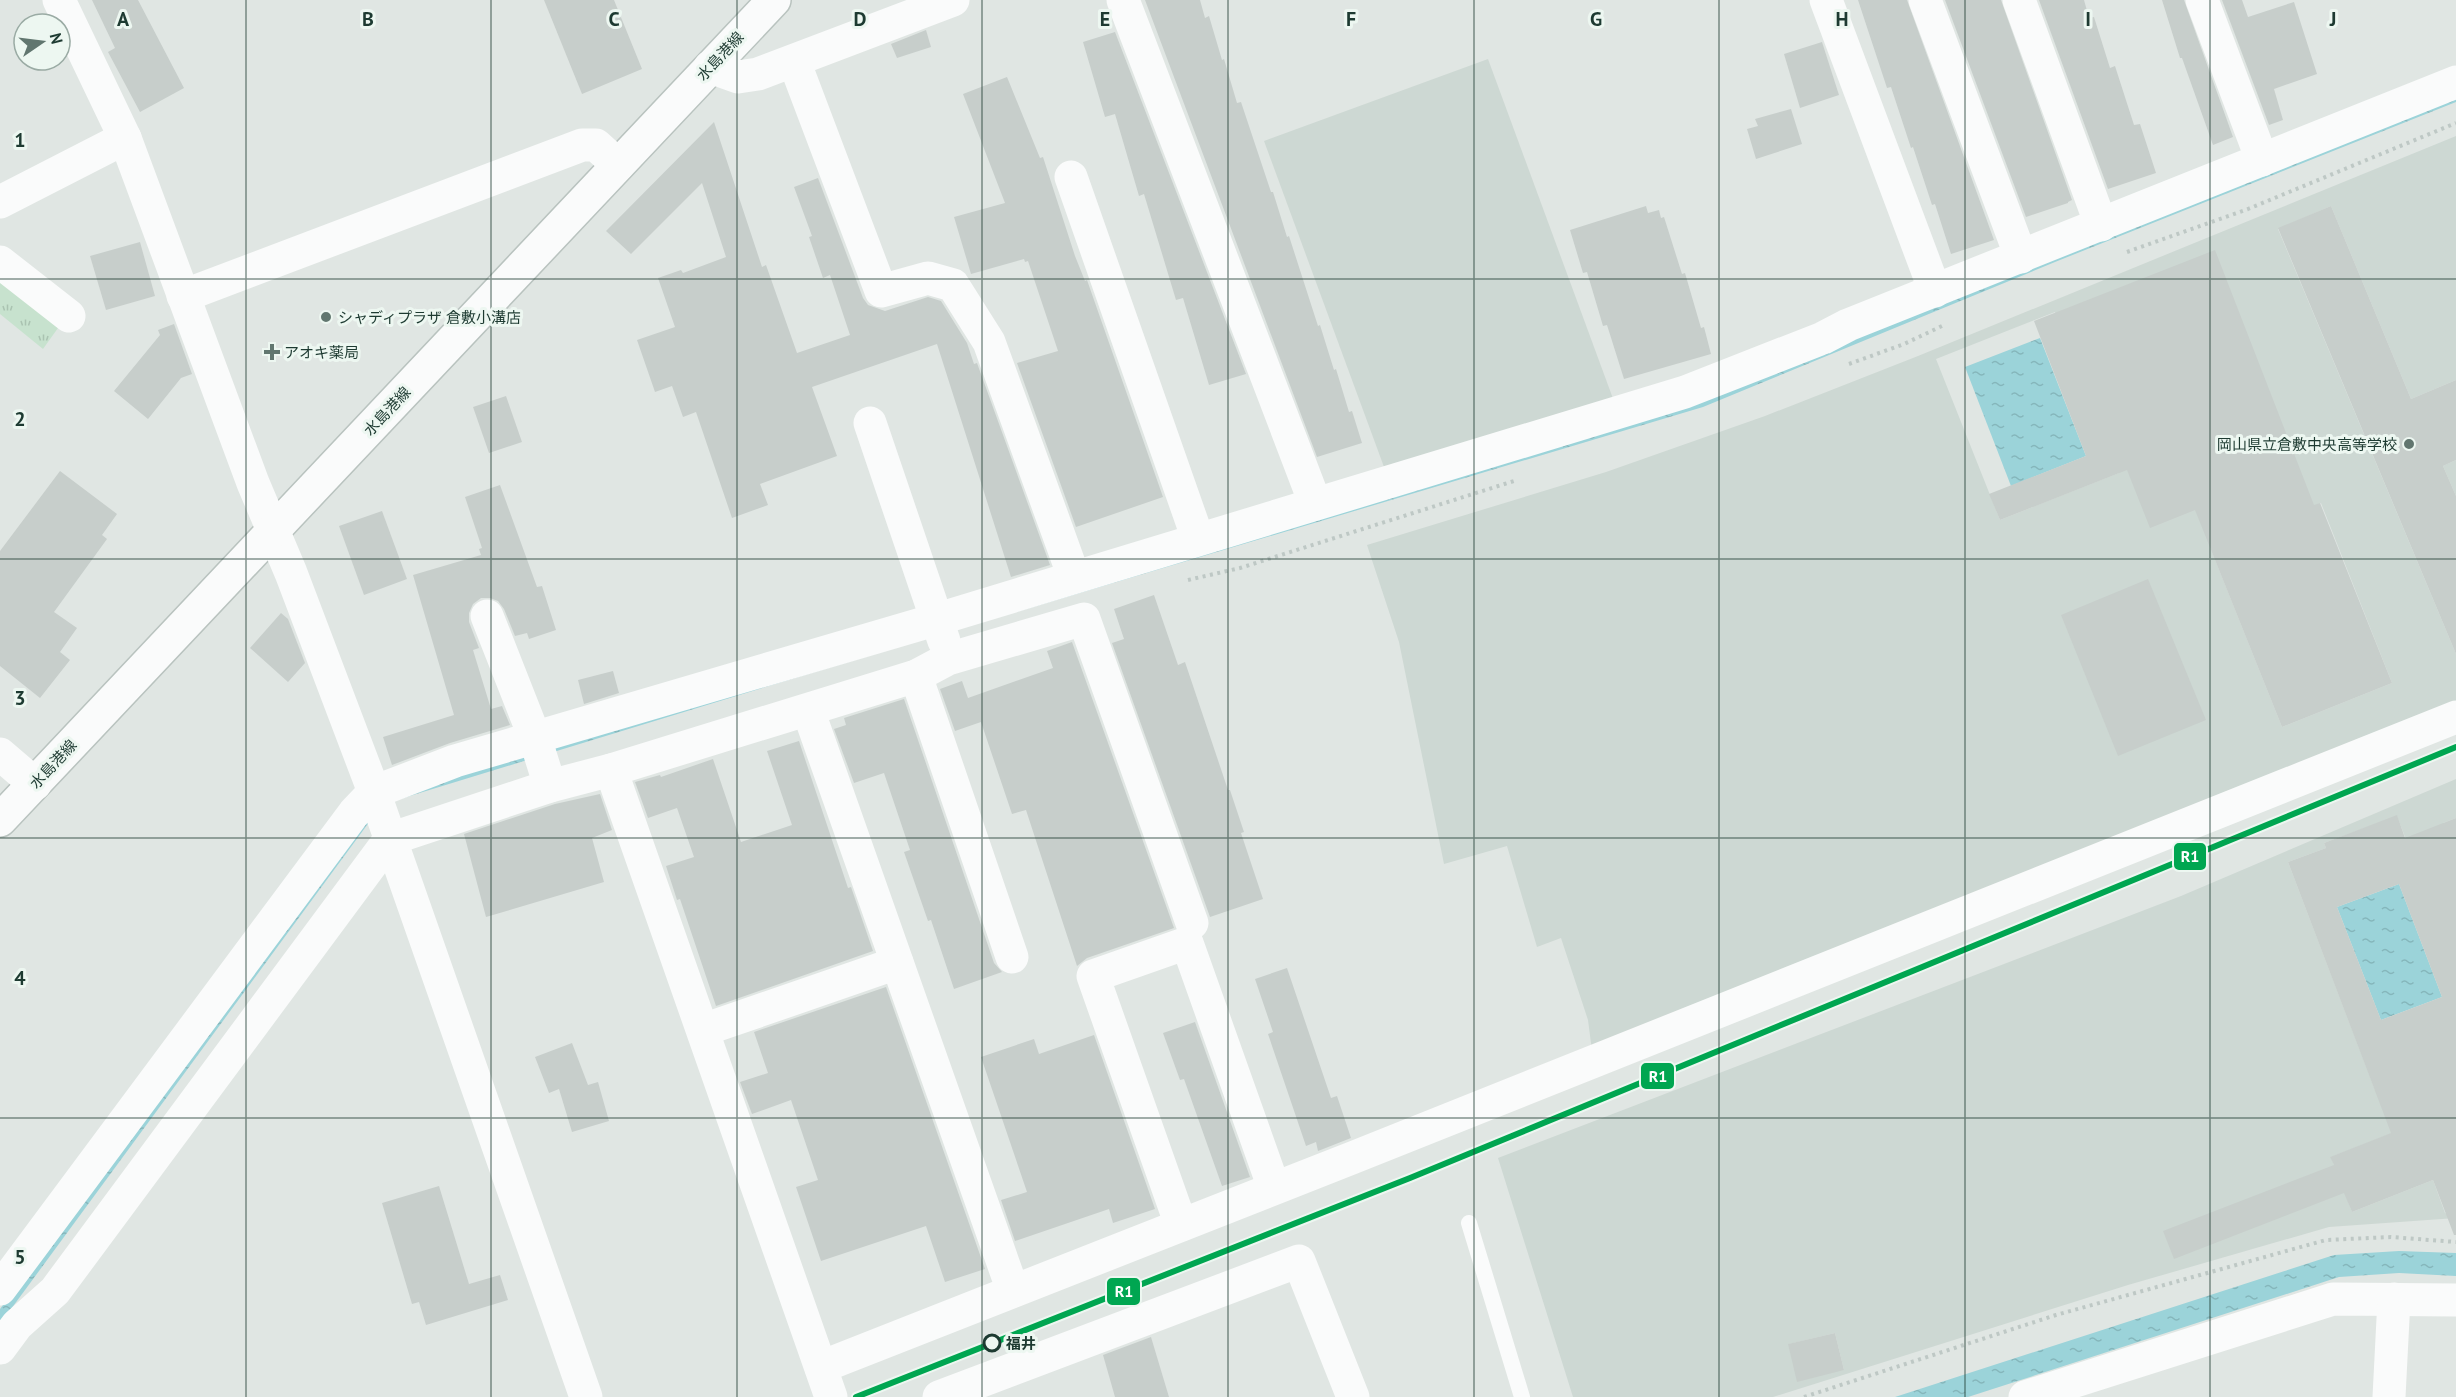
<svg xmlns="http://www.w3.org/2000/svg" width="2456" height="1397" viewBox="0 0 2456 1397" font-family="'PT Sans','Noto Sans JP',sans-serif">
	<defs>
		<pattern id="grass-tufts" width="24" height="20" patternUnits="userSpaceOnUse" patternTransform="scale(1.5)"><rect width="24" height="20" fill="#c7e2ce"/><path d="M3 7l-1-3M5 7V3M7 7l1-3M15 17l-1-3M17 17v-4M19 17l1-3" fill="none" stroke="#aac3b1"/></pattern>
		<pattern id="water-ripples" width="26" height="14" patternUnits="userSpaceOnUse" patternTransform="scale(1.5)"><rect width="26" height="14" fill="#9bd3d9"/><path d="M2 4q2-2 4 0t4 0M15 11q2-2 4 0t4 0" fill="none" stroke="#85b6bb"/></pattern>
	</defs>
	<rect width="100%" height="100%" fill="#e0e6e3"/>
	<!-- built -->
	<g fill="#cdd8d3" fill-rule="evenodd">
		<polygon points="1488,59 1615,404 1384,467 1264,141"/>
		<path d="M2456,136V380L2411,399L2331,206L2278,229L2456,654V707L1592,1051L1588,1020L1561,938L1537,947L1507,846L1444,864L1399,642L1367,545L1606,472L1765,416L1918,356ZM2055,312L2119,473L2000,520L1936,359ZM2321,503L2392,683L2282,727L2210,547Z"/>
		<polygon points="2456,460 2456,496 2443,466"/>
		<path d="M2456,779V818L2443,823L2456,970L2397,816L2324,843L2326,848L2288,862L2375,1090L2456,1108L2331,1157L2352,1212L2433,1180L2445,1213L2456,1218L2329,1227L2128,1285L1773,1397H1573L1498,1158L2181,896ZM1835,1333L1844,1370L1789,1344Z"/>
	</g>
	<!-- grass -->
	<polygon fill="url(#grass-tufts)" points="0,271 63,321 43,349 0,314"/>
	<!-- water -->
	<g fill="url(#water-ripples)">
		<polygon points="2456,94 2456,102 2055,262 1703,407 808,674 400,799 398,791 1700,399"/>
		<polygon points="2040,338 2086,456 2011,486 1965,367"/>
		<polygon points="366,811 370,821 0,1324 0,1309"/>
		<polygon points="2399,884 2442,997 2381,1020 2337,907"/>
		<polygon points="2399,1251 2456,1253 2456,1276 2399,1273 2339,1277 1968,1397 1895,1397 2334,1255"/>
	</g>
	<!-- building -->
	<g fill="#c7cecb" fill-rule="evenodd">
		<polygon points="92,0 138,0 184,88 140,112 108,52 115,48"/>
		<polygon points="544,0 614,0 642,69 582,94"/>
		<polygon points="1145,0 1200,0 1205,18 1209,16 1222,60 1224,59 1237,103 1241,102 1271,192 1273,192 1287,237 1289,236 1318,326 1320,325 1334,370 1336,369 1349,412 1352,411 1362,443 1317,457"/>
		<polygon points="1858,0 1907,0 1994,240 1951,254 1935,204 1932,205 1913,147 1911,148 1891,87 1887,88"/>
		<polygon points="1945,0 2001,0 2072,200 2068,202 2068,203 2026,217"/>
		<polygon points="2039,0 2084,0 2089,18 2094,17 2110,68 2115,66 2134,125 2140,124 2156,173 2108,189"/>
		<polygon points="2162,0 2184,0 2233,137 2213,145 2182,58 2180,58"/>
		<polygon points="2222,0 2242,0 2248,17 2294,2 2317,74 2274,89 2283,120 2269,125"/>
		<polygon points="926,30 931,47 897,58 891,44"/>
		<polygon points="1115,32 1246,374 1209,385 1183,298 1176,300 1144,194 1139,196 1115,114 1105,117 1083,42"/>
		<polygon points="1822,42 1839,95 1800,108 1784,54"/>
		<polygon points="1007,77 1040,158 1043,157 1075,256 1085,281 1087,280 1163,497 1076,527 1017,363 1058,351 1028,261 1025,262 1024,259 971,274 954,217 1005,203 963,94"/>
		<polygon points="1791,109 1802,144 1756,159 1747,129 1758,126 1755,119"/>
		<polygon points="714,122 762,267 766,265 797,353 850,335 830,275 823,278 809,237 812,236 794,187 818,178 863,298 868,305 885,311 928,297 941,301 967,343 974,364 977,363 1050,565 1011,577 937,344 812,387 837,456 760,484 768,505 732,518 696,412 683,417 672,386 655,392 637,340 675,327 658,278 681,270 683,273 726,257 702,183 631,254 606,231"/>
		<polygon points="1646,206 1648,213 1659,210 1661,218 1664,217 1682,274 1685,273 1701,328 1704,327 1711,354 1624,379 1607,325 1603,326 1587,272 1583,273 1570,230"/>
		<polygon points="2331,206 2411,399 2456,380 2456,460 2443,466 2456,496 2456,654 2278,228"/>
		<polygon points="140,242 155,296 106,310 90,256"/>
		<polygon points="2215,250 2314,505 2320,503 2392,683 2282,727 2195,510 2150,528 2127,470 2000,520 1989,494 2086,456 2034,321"/>
		<polygon points="174,324 192,374 181,378 148,419 114,391 160,335 158,330"/>
		<polygon points="506,396 522,442 489,453 473,407"/>
		<polygon points="60,471 117,514 102,535 107,539 54,612 77,628 60,652 70,660 40,698 0,666 0,551"/>
		<polygon points="500,485 537,587 542,586 556,630 529,639 527,633 515,636 504,609 498,601 490,598 481,598 473,604 469,613 469,622 479,648 473,650 491,709 502,706 510,725 450,743 392,765 383,737 454,715 413,575 481,555 479,549 482,548 465,497"/>
		<polygon points="382,511 407,579 364,595 339,526"/>
		<polygon points="2148,579 2206,720 2118,756 2061,615"/>
		<polygon points="1154,595 1178,665 1185,662 1228,790 1230,790 1244,832 1241,833 1263,899 1210,917 1112,643 1124,639 1114,609"/>
		<polygon points="281,613 288,619 305,663 288,682 250,648"/>
		<polygon points="1072,642 1174,928 1087,958 1077,966 1026,810 1012,814 981,722 955,731 940,689 962,681 968,698 1053,668 1047,651"/>
		<polygon points="613,671 619,693 584,704 578,680"/>
		<polygon points="904,699 994,963 1002,972 954,989 931,920 928,921 904,852 910,850 884,773 854,783 834,729 846,725 844,718"/>
		<polygon points="799,741 848,888 851,887 873,951 716,1006 680,899 677,900 666,866 694,857 677,808 648,818 635,782 660,775 661,777 713,759 741,842 792,825 767,751"/>
		<polygon points="600,794 612,830 592,838 604,882 486,917 464,834 555,804"/>
		<path d="M2397,815L2405,838L2456,818V1235H2454L2433,1180L2352,1212L2344,1193L2174,1259L2163,1231L2334,1165L2330,1157L2391,1133L2288,862L2326,848L2324,843ZM2399,884L2442,997L2381,1020L2337,907Z"/>
		<polygon points="1287,968 1331,1098 1337,1096 1351,1138 1318,1151 1316,1142 1306,1146 1268,1034 1273,1032 1255,979"/>
		<polygon points="886,987 985,1269 945,1282 926,1226 821,1261 796,1187 818,1180 791,1100 752,1114 740,1082 768,1073 754,1032"/>
		<polygon points="1195,1022 1250,1177 1222,1186 1184,1079 1180,1080 1163,1033"/>
		<polygon points="1094,1035 1155,1209 1113,1223 1109,1209 1015,1241 1001,1200 1027,1192 981,1057 1034,1039 1039,1054"/>
		<polygon points="572,1043 588,1085 598,1082 609,1121 572,1132 559,1089 549,1093 535,1057"/>
		<polygon points="439,1186 469,1284 500,1275 508,1300 426,1325 419,1302 412,1304 382,1203"/>
		<polygon points="1835,1333 1844,1370 1797,1382 1788,1344"/>
		<polygon points="1151,1337 1169,1397 1115,1397 1103,1355"/>
	</g>
	<g fill="none" stroke-linecap="round" stroke-linejoin="round">
		<defs>
			<polyline id="secondary" points="0,820 774,0"/>
		</defs>
		<!-- secondary casing -->
		<use href="#secondary" stroke="#b9c3bf" stroke-width="36"/>
		<!-- path -->
		<g stroke="#bec8c5" stroke-width="4" stroke-dasharray="3 4.5" stroke-linecap="butt">
			<polyline points="2127,252 2248,209 2456,123"/>
			<polyline points="1849,364 1904,344 1942,326"/>
			<polyline points="1188,580 1240,568 1517,480"/>
			<polyline points="1804,1397 2056,1315 2326,1240 2391,1237 2456,1242"/>
		</g>
		<!-- lane -->
		<polyline stroke="#fafbfb" stroke-width="16" points="1469,1223 1522,1397"/>
		<!-- street -->
		<g stroke="#fafbfb" stroke-width="33">
			<polyline points="59,0 125,138 253,483 291,573 374,792 586,1397"/>
			<polyline points="1123,0 1315,503"/>
			<polyline points="1826,0 1935,291"/>
			<polyline points="1925,0 2021,257"/>
			<polyline points="2019,0 2101,225"/>
			<polyline points="2202,0 2262,160"/>
			<polyline points="794,61 881,291 928,278 953,285 989,342 1074,577"/>
			<polyline points="710,67 738,77 758,74 953,0"/>
			<polyline points="1071,177 1198,539"/>
			<polyline points="0,202 125,138"/>
			<polyline points="0,262 69,316"/>
			<polyline points="183,296 582,145 596,145 618,165"/>
			<polyline points="870,423 944,641"/>
			<polyline points="487,616 535,738 550,786"/>
			<polyline points="916,676 1012,957"/>
			<polyline points="808,710 1013,1291"/>
			<polyline points="0,754 35,784"/>
			<polyline points="611,770 831,1397"/>
			<polyline points="703,1030 897,963"/>
			<polyline points="1181,1225 1093,976 1187,943 1274,1188"/>
			<polyline points="0,1289 354,813 374,792 455,761 938,619 1685,392 1823,338 1848,325 2456,82"/>
			<polyline points="0,1348 17,1325 55,1291 390,839 550,786 611,770 916,676 948,659 1084,619 1192,923"/>
			<polyline points="821,1367 1352,1158 2456,717"/>
			<polyline points="939,1397 1299,1261 1353,1397"/>
			<polyline points="2025,1397 2333,1299 2456,1300"/>
			<polyline points="2389,1397 2394,1299"/>
		</g>
		<!-- secondary -->
		<use href="#secondary" stroke="#fafbfb" stroke-width="33"/>
		<defs>
			<polyline id="rail-1" points="856,1397 1410,1178 2456,747"/>
		</defs>
		<!-- rail-1 casing -->
		<use href="#rail-1" stroke="#edf7f1" stroke-width="10"/>
		<!-- rail-1 -->
		<use href="#rail-1" stroke="#00a651" stroke-width="6"/>
	</g>
	<!-- grid -->
	<path fill="none" stroke="#1d3a31" stroke-width="1.5" stroke-opacity="0.55" d="M246,0V1397M491,0V1397M737,0V1397M982,0V1397M1228,0V1397M1474,0V1397M1719,0V1397M1965,0V1397M2210,0V1397M0,279H2456M0,559H2456M0,838H2456M0,1118H2456"/>
	<!-- markers -->
	<g fill="#61766f" stroke="#edf7f1" stroke-width="2">
		<circle cx="326" cy="317" r="6"/>
		<path d="M269 343h6v6h6v6h-6v6h-6v-6h-6v-6h6z"/>
		<circle cx="2409" cy="444" r="6"/>
	</g>
	<circle fill="#edf7f1" stroke="#1d3a31" stroke-width="3" cx="992" cy="1343" r="8"/>
	<g text-anchor="middle" dominant-baseline="central" stroke-width="6" stroke-linejoin="round" paint-order="stroke">
		<!-- street labels -->
		<g font-size="15" fill="#1d3a31" stroke="#edf7f1">
			<text transform="translate(720 56) rotate(-47)">水島港線</text>
			<text transform="translate(387 411) rotate(-47)">水島港線</text>
			<text transform="translate(53 764) rotate(-47)">水島港線</text>
		</g>
		<!-- poi labels -->
		<g font-size="15" fill="#1d3a31" stroke="#edf7f1" text-anchor="start">
			<text x="338" y="317">シャディプラザ 倉敷小溝店</text>
			<text x="284" y="352">アオキ薬局</text>
			<text x="2397" y="444" text-anchor="end">岡山県立倉敷中央高等学校</text>
		</g>
		<!-- stop labels -->
		<g font-size="15" font-weight="bold" fill="#1d3a31" stroke="#edf7f1" text-anchor="start">
			<text x="1006" y="1343">福井</text>
		</g>
	</g>
	<g font-size="20" text-anchor="middle" font-weight="bold" fill="#1d3a31" stroke="#edf7f1" stroke-width="6" stroke-linejoin="round" paint-order="stroke">
		<text x="123" y="26">A</text>
		<text x="368" y="26">B</text>
		<text x="614" y="26">C</text>
		<text x="860" y="26">D</text>
		<text x="1105" y="26">E</text>
		<text x="1351" y="26">F</text>
		<text x="1596" y="26">G</text>
		<text x="1842" y="26">H</text>
		<text x="2088" y="26">I</text>
		<text x="2333" y="26">J</text>
		<text x="20" y="147">1</text>
		<text x="20" y="426">2</text>
		<text x="20" y="705">3</text>
		<text x="20" y="985">4</text>
		<text x="20" y="1264">5</text>
	</g>
	<g stroke="#edf7f1" stroke-width="2">
		<rect x="2173" y="842" width="34" height="29" rx="6" fill="#00a651"/>
		<rect x="1640" y="1062" width="35" height="28" rx="6" fill="#00a651"/>
		<rect x="1106" y="1277" width="35" height="29" rx="6" fill="#00a651"/>
	</g>
	<g font-size="16" text-anchor="middle" font-weight="bold" fill="#fff">
		<text x="2190" y="862">R1</text>
		<text x="1658" y="1082">R1</text>
		<text x="1124" y="1297">R1</text>
	</g>
	<!-- north arrow -->
	<g transform="translate(42 42) rotate(76)"><circle r="28" fill="#edf7f1" stroke="#9aaba4" stroke-width="1.5"/>
	<path d="M0-4.5L10 22L0 15L-10 22Z" fill="#61766f"/>
	<text y="-9" font-size="16" font-weight="bold" text-anchor="middle" fill="#1d3a31">N</text>
	</g>
</svg>
